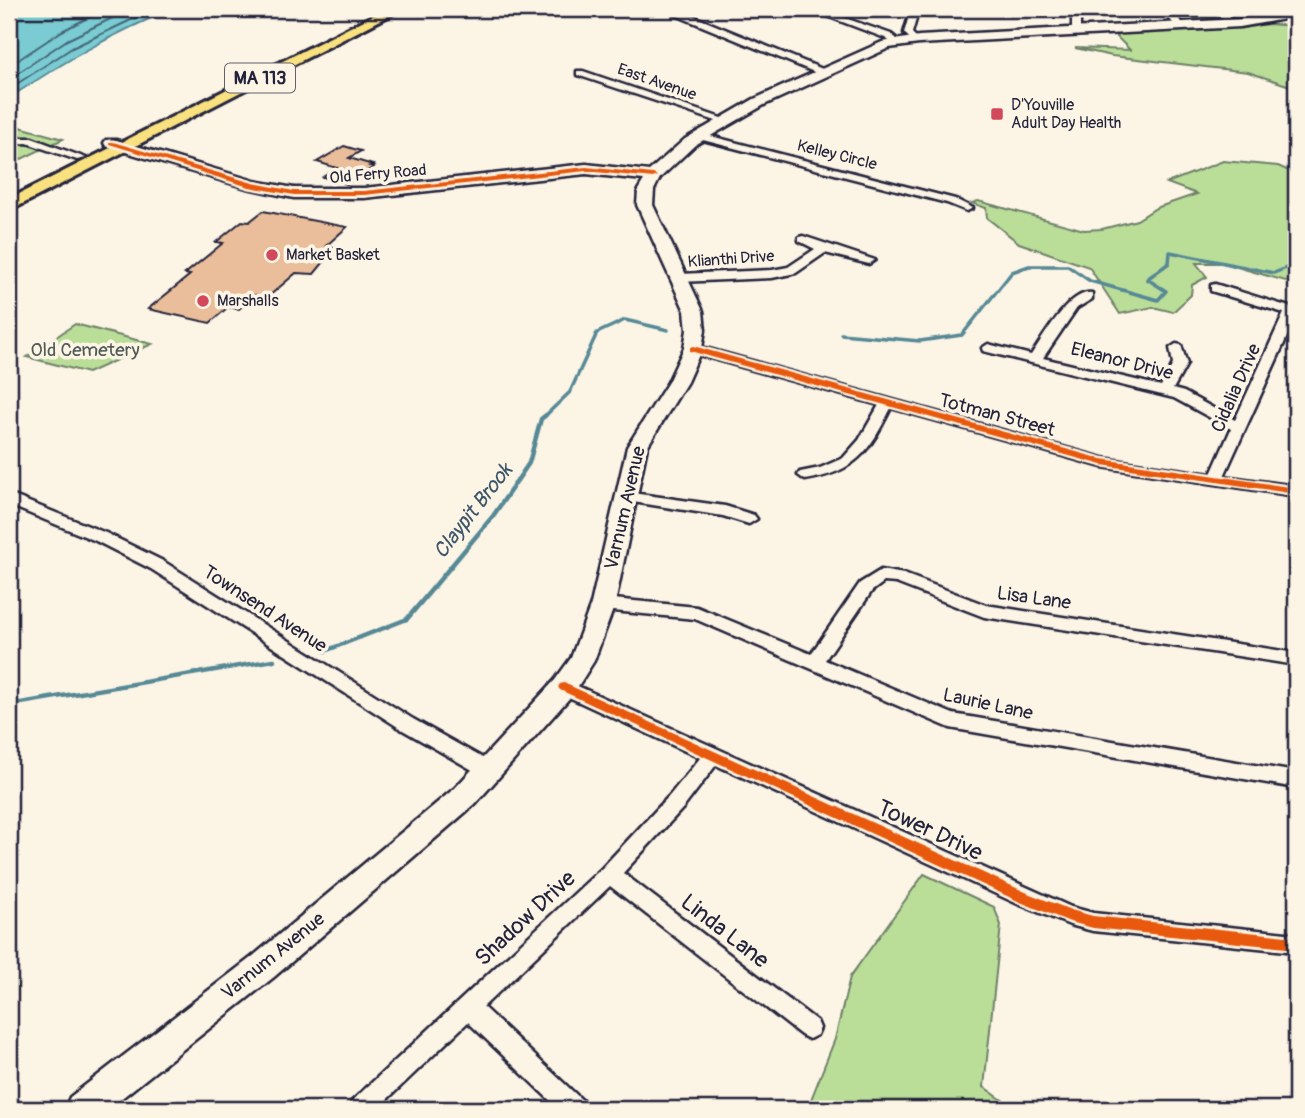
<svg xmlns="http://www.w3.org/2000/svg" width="1305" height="1118" viewBox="0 0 1305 1118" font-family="Pangolin,sans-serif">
	<rect width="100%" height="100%" fill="#fcf5e5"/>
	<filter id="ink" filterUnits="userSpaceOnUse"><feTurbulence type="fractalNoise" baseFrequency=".0143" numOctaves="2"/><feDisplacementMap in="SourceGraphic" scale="14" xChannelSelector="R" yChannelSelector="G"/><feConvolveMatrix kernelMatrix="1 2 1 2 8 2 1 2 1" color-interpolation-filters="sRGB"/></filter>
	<g filter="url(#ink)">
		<!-- green -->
		<g fill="#bade98" stroke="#6e806a" stroke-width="2">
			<polygon points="1269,24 1293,26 1296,31 1296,88 1248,72 1112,56 1075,48 1130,50 1113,33 1204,30"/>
			<polygon points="9,124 63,139 9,165"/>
			<polygon points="1223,161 1278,166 1296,174 1296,284 1223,263 1196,263 1207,277 1192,285 1191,295 1173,312 1153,307 1120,314 1089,267 1019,243 987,218 986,208 972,203 978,201 1084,230 1102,229 1137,220 1156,208 1197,194 1167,183"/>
			<polygon points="75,324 152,344 88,373 27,357"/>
			<polygon points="924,874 994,907 1001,925 984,1087 1015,1109 804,1109 810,1102 835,1039 850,977"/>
		</g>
		<!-- water -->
		<path fill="#7accd2" stroke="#578896" stroke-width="2" d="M9,9H173C114,32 62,63 9,98Z"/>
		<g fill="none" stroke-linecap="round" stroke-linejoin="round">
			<!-- shore -->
			<g stroke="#456677" stroke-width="2">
				<polyline points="9,66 62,31 105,9"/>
				<polyline points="9,79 67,40 131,9"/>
				<polyline points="9,89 72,48 154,9"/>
			</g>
			<!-- stream-far1 -->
			<g stroke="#578896" stroke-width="3.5">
				<polyline points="841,334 920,341 962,335 1012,272 1029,266 1068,266 1090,281 1158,300 1166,291 1147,279 1169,263 1170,252 1274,273 1296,264"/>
				<polyline points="544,417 570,392 597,333 625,320 668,330"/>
			</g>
			<!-- stream -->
			<g stroke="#578896" stroke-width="4.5">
				<polyline points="325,651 407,619 493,516 529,463 541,419 546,415"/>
				<polyline points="9,705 274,660"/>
			</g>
		</g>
		<!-- building -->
		<g fill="#eabe9a" stroke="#22223b" stroke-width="2">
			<polygon points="344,146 361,151 349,158 373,165 370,166 374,167 347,184 323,177 337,168 317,162"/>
			<polygon points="263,211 347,227 327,245 342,250 323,263 314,274 296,273 268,297 255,295 239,309 228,307 210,323 148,309 190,275 185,274 223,243 216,242 242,221 249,222"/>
		</g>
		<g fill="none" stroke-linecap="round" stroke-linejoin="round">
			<defs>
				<g id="street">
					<polygon points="676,9 825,70 827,72 819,74 673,14 672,12"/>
					<polygon points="808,9 819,9 891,34 902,43 895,45 885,38"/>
					<polygon points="911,9 919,9 912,33 919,40 915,43 904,33"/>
					<polygon points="1072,9 1080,9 1080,31 1076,34 1072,31"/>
					<polygon points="1160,9 1168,9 1184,24 1184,28 1178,28"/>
					<polygon points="1274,9 1296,11 1296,16 1275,11"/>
					<polygon points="577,71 583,71 730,121 722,123 577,75"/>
					<polygon points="699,133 955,199 973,208 967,211 947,203 695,138 695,134"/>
					<polygon points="9,138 32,138 86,158 77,160 27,143 9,144"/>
					<polygon points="803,236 875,260 869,264 825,253 796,273 772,278 679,282 673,278 679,274 772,270 788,267 815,249 799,241 799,237"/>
					<path d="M1215,284L1296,309V317L1224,476L1296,486V496L1102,467L891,408C869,452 856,472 805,480L798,475L800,472L820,468L843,458L859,440L879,405L688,352L687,349L693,345L698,346L1103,458L1211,474L1231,429L1174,398L983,351L982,348L988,344L1031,355C1044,337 1069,290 1092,293V299L1077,308L1043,358L1161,386L1173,364L1170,348L1176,344L1181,345L1187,364L1173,389L1184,392L1235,420L1284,313L1211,291V285Z"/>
					<polygon points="625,492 725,506 754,515 757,519 749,524 723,516 620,500 618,497 620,494"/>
					<polygon points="9,494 106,533 163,561 413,719 497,766 499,771 497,776 490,779 483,776 401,729 151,569 96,541 9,505"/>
					<polygon points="881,570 904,574 986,605 1296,653 1296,665 984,617 896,583 884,582 872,591 825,660 953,714 1296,772 1296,788 950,728 695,619 603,610 595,604 603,598 697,607 811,654 860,583"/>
					<polygon points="564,680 1071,907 1093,913 1296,934 1296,952 1093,931 1070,925 1018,904 716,765 684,807 623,873 817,1021 820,1028 817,1035 809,1039 801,1035 610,886 483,1007 583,1101 586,1109 559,1109 468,1022 377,1109 349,1109 352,1101 602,868 670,795 700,758 558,692 555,687 558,682"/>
				</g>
				<polygon id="secondary" points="1296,9 1296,17 1240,27 919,44 889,48 764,105 695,145 660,178 654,190 653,205 703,311 705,330 702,348 687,382 647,447 615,604 594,661 573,694 475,804 274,977 108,1109 65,1109 70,1097 252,957 455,788 555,680 571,658 591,604 627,447 668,382 684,348 687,330 685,311 637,205 638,190 644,180 586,174 364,198 294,198 247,188 106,146 104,143 106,140 116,140 254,181 294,188 364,188 586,164 649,171 685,139 754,99 882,42 919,36 1240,19"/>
				<polygon id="primary" points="386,9 402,9 9,211 9,199"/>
			</defs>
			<!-- street casing -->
			<use href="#street" stroke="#22223b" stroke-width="5"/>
			<!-- secondary casing -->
			<use href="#secondary" stroke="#22223b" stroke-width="5"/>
			<!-- primary casing -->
			<use href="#primary" stroke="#22223b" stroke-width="6"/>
			<!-- street -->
			<use href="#street" fill="#fcf5e5" fill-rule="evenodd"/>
			<!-- secondary -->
			<use href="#secondary" fill="#fcf5e5" fill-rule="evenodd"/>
			<!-- primary -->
			<use href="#primary" fill="#fae180" fill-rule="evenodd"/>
			<defs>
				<g id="cycleway">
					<polygon points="109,142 113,142 253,183 294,191 364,191 586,167 653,174 657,176 653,178 586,171 364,195 294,195 249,187 109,144"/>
					<polygon points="693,346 1102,459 1296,488 1296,494 1102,465 690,351 690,347"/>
					<polygon points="564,683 1030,894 1071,910 1093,916 1296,937 1296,949 1093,928 1070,922 1020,902 560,690 558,687 560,684"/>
				</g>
			</defs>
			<!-- cycleway casing -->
			<use href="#cycleway" stroke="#fcf5e5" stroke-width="5"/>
			<!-- cycleway -->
			<use href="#cycleway" fill="#e8590c" fill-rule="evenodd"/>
		</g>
	</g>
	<!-- markers -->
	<g fill="#d1495b" stroke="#fcf5e5" stroke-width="2.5">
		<rect x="990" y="107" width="14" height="14" rx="3.5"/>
		<circle cx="272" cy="255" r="7"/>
		<circle cx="203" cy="301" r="7"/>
	</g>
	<g text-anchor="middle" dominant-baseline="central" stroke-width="7" stroke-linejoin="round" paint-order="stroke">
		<!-- far-street labels -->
		<g font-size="16" fill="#22223b" stroke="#fcf5e5">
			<text transform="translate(657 82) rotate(19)">East Avenue</text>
			<text transform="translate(837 155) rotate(14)">Kelley Circle</text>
			<text transform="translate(378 174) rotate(-5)">Old Ferry Road</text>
			<text transform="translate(731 259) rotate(-4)">Klianthi Drive</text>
		</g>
		<!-- far-poi labels -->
		<g font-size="16" fill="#22223b" stroke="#fcf5e5" text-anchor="start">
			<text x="1011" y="105">D'Youville<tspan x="1011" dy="18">Adult Day Health</tspan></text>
			<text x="286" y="255">Market Basket</text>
			<text x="217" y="301">Marshalls</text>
		</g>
		<!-- shield labels -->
		<rect fill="#fcf5e5" stroke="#63616e" stroke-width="2" x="225" y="63.5" width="70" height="29" rx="5"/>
		<g font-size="18" font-weight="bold" fill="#22223b">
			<text x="260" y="78">MA 113</text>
		</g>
		<!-- park labels -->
		<g font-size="19" fill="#505a57" stroke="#fcf5e5">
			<text x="85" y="350">Old Cemetery</text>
		</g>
		<!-- street labels -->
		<g font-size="19" fill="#22223b" stroke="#fcf5e5">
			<text transform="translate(1122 361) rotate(14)">Eleanor Drive</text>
			<text transform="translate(1236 388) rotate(-66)">Cidalia Drive</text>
			<text transform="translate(997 415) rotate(15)">Totman Street</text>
			<text transform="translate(625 508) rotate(-77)">Varnum Avenue</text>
			<text transform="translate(1034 598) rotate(8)">Lisa Lane</text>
			<text transform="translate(265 609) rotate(33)">Townsend Avenue</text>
			<text transform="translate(988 704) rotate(12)">Laurie Lane</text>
			<text transform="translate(273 956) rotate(-39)">Varnum Avenue</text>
		</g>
		<!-- water labels -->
		<g font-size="21" font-style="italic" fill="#3c5568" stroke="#fcf5e5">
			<text transform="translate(473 511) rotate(-52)">Claypit Brook</text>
		</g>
		<!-- near-street labels -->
		<g font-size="23" fill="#22223b" stroke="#fcf5e5">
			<text transform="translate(930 830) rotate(25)">Tower Drive</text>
			<text transform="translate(525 918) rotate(-43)">Shadow Drive</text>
			<text transform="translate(725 931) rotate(38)">Linda Lane</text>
		</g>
	</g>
	<!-- margin -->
	<rect width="1305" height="1118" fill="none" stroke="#fcf5e5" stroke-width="35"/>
	<rect x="18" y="18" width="1270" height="1083" fill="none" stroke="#22223b" stroke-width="2.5" filter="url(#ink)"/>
</svg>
